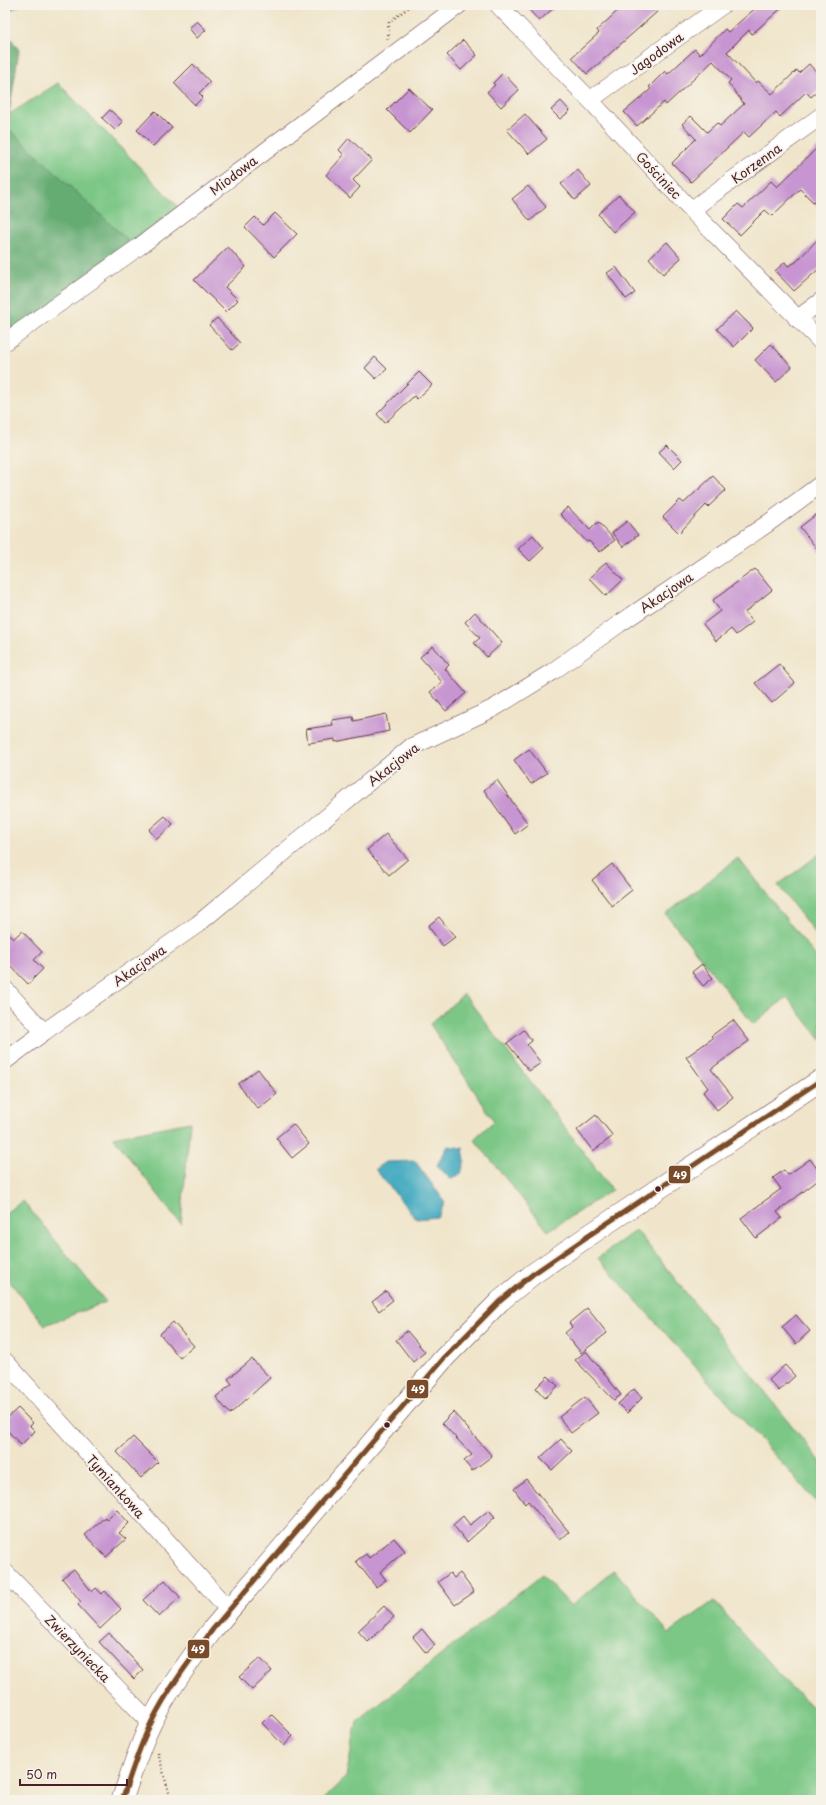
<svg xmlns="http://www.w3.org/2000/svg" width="826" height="1805" viewBox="0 0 826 1805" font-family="'Playpen Sans',sans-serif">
	<rect width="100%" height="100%" fill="#f7f3e8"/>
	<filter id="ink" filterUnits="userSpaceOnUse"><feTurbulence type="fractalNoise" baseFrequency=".025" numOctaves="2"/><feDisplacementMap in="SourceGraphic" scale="8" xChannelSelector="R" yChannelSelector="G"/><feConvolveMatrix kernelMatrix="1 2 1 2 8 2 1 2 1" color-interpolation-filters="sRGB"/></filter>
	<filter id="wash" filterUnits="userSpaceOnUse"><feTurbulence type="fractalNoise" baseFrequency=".012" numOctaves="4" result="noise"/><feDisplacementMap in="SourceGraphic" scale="16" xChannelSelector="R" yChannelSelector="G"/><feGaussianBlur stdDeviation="0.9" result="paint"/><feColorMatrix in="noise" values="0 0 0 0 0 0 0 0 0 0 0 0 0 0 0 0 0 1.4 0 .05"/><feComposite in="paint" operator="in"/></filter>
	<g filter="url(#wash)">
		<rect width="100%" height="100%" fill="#f0e5cb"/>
		<!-- green -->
		<g fill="#7cc786" stroke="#637358">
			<polygon points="58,83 183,212 5,342 5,117"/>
			<polygon points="821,853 821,941 778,885"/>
			<polygon points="738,858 821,963 821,1040 787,997 753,1024 666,914"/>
			<polygon points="464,994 612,1190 548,1231 474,1139 494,1121 430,1024"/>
			<polygon points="190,1122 181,1224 113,1137"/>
			<polygon points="23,1201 106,1302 45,1325 5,1276 5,1213"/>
			<polygon points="636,1230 821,1462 821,1507 598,1258"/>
			<polygon points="614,1570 669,1633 714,1601 785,1681 821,1716 821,1800 322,1800 346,1777 357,1722 542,1575 571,1606"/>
		</g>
		<!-- forest -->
		<polygon fill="#65ac73" stroke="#58664f" points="5,30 19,50 7,127 137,249 5,342"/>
		<!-- water -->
		<g fill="#3fa9bf" stroke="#446475">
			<polygon points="448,1146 463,1148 465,1160 461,1174 450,1179 437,1165"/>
			<polygon points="415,1161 445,1202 438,1217 416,1219 375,1169 385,1162"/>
		</g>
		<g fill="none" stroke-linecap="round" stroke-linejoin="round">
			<!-- stream -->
			<polyline stroke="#3fa9bf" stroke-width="4.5" points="5,11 17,5"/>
		</g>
		<g id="blocks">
			<!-- building -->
			<g fill="#c795d1">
				<polygon points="525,5 557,5 539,21"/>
				<polygon points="624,5 652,5 658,11 587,74 572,57 599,33 597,30"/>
				<polygon points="759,5 785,5 752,34 749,30 727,52 756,83 758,81 772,94 797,70 799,73 809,64 821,77 821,88 811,97 806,92 780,117 776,112 749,137 744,132 691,182 672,163 696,139 682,124 691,116 707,132 717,123 720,126 744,104 728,83 731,80 713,61 666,105 664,102 637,126 624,112 651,89 649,87 665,71 668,74 695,49 700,55 725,29 728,32"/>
				<polygon points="197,21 206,30 197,38 189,28"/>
				<polygon points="463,40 477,55 461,70 447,55"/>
				<polygon points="193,64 210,82 199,93 203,97 195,105 174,83"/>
				<polygon points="503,73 519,90 501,107 487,92 495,85 493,83"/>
				<polygon points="409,88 432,110 410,133 387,110"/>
				<polygon points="561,101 570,111 560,119 551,110"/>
				<polygon points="110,110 123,122 115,130 102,118"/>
				<polygon points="155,111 172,128 153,146 137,130"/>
				<polygon points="525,114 547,139 529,154 507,130"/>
				<polygon points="349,138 372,160 353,180 360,187 350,198 326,175 344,155 339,150"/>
				<polygon points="821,144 821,210 800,189 772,216 765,210 740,235 723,219 738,204 743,208 771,181 777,187"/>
				<polygon points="578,170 591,186 575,200 561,184"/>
				<polygon points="528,186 546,207 530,221 512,199"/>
				<polygon points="619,195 635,212 613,232 598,214"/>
				<polygon points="275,213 297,234 274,257 245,227 255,217 263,225"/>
				<polygon points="821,236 821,267 794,291 775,271 785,262 788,266 796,262"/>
				<polygon points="667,242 681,258 663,274 649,258"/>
				<polygon points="228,247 246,267 225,287 238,300 226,312 194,280"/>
				<polygon points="616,267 635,293 626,299 607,273"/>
				<polygon points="736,311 753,328 734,347 717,329"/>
				<polygon points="217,318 240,343 232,350 209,325"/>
				<polygon points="771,344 792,367 776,382 755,360"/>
				<polygon points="375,357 387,369 376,379 365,368"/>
				<polygon points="419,372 432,385 417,399 414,396 385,423 377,414"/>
				<polygon points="667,445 682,460 674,468 659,452"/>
				<polygon points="713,476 726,490 708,507 706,505 679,533 663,517 680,500 684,503"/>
				<polygon points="568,507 590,530 598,522 615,540 600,552 589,541 587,542 560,514"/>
				<polygon points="821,511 821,554 800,527"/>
				<polygon points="627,521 638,535 623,547 612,533"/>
				<polygon points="533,535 544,548 530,561 518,549"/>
				<polygon points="606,562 623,580 606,596 589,578"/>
				<polygon points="755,569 772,590 745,612 753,622 736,635 731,629 716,641 703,624 720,611 713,600"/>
				<polygon points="475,612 502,643 487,657 474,643 480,638 465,622"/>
				<polygon points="433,646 449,665 445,669 466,693 446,711 430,692 442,682 420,657"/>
				<polygon points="779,664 795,683 772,703 755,683"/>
				<polygon points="386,714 389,731 335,742 335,739 308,743 306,729 333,725 332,720 353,717 354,721"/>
				<polygon points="529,749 547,773 531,784 514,760"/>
				<polygon points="497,780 528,824 515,834 484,790"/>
				<polygon points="165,816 173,824 157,839 149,830"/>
				<polygon points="386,834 408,859 389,875 367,850"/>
				<polygon points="612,864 632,890 612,906 592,880"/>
				<polygon points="439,917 455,937 443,946 428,926"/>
				<polygon points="5,930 13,939 22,931 42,952 34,960 43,969 28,984 5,960"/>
				<polygon points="702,964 713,978 703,986 692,972"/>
				<polygon points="733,1020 749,1041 711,1069 733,1097 717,1110 703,1092 708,1088 686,1057 713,1038 711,1036"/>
				<polygon points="524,1030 532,1041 527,1045 541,1063 529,1071 507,1043"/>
				<polygon points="258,1069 277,1094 258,1109 238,1084"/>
				<polygon points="596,1115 613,1136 593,1151 577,1130"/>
				<polygon points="293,1124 309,1144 292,1158 276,1138"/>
				<polygon points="810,1159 821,1174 821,1178 777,1212 782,1218 756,1238 741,1218 781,1189 773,1178 784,1170 788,1175"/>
				<polygon points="386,1291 393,1300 379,1311 372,1302"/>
				<polygon points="587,1308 607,1333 581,1353 565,1333 572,1327 569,1323"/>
				<polygon points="796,1315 810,1331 796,1344 782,1327"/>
				<polygon points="173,1322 194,1346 180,1358 160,1334"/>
				<polygon points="407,1331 425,1352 413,1362 396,1340"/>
				<polygon points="586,1351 621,1395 614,1400 575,1360"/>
				<polygon points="252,1359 270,1378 230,1414 216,1397 232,1384 228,1379"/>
				<polygon points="785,1365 795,1376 779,1391 769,1380"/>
				<polygon points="548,1376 558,1386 545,1398 536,1388"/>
				<polygon points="634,1389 642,1398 627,1413 618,1404"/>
				<polygon points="585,1397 598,1413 571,1433 559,1417"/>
				<polygon points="18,1408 33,1423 30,1426 35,1431 21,1445 5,1428 5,1420"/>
				<polygon points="453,1412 492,1456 472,1471 464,1461 472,1455 442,1423"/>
				<polygon points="133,1437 158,1462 141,1478 117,1452"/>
				<polygon points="561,1439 572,1451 552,1470 540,1458"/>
				<polygon points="526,1479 569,1532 560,1540 528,1501 525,1504 514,1489"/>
				<polygon points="117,1510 129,1523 119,1533 126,1539 106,1557 85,1535 105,1517 107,1520"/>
				<polygon points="489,1510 495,1517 467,1542 453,1525 463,1516 470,1525"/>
				<polygon points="394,1538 405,1551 380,1572 386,1580 376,1587 356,1561 366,1554 369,1558"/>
				<polygon points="74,1569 92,1592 96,1588 102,1594 105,1591 121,1609 100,1629 78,1605 81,1602 62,1578"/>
				<polygon points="450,1573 454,1578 460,1573 474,1592 455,1605 438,1582"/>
				<polygon points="165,1580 180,1597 159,1617 143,1600"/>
				<polygon points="384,1606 394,1617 368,1642 358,1631"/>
				<polygon points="422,1629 435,1645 426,1653 413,1637"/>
				<polygon points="109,1633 143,1670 134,1679 99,1642"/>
				<polygon points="260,1658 272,1671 252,1690 239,1677"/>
				<polygon points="271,1714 293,1736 284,1746 262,1723"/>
			</g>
		</g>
	</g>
	<g filter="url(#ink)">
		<use href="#blocks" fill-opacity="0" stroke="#633d43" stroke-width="1"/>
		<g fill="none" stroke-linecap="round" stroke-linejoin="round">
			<defs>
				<g id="minor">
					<polyline points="498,5 590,100 691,210 821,342"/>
					<polyline points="590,100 723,5"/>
					<polyline points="691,210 821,116"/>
					<polyline points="797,319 821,301"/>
					<polyline points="5,342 140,246 459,5"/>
					<polyline points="5,989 44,1032"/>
					<polyline points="5,1061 44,1032 198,924 411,747 494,708 552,672 619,624 767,524 821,484"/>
					<polyline points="5,1361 229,1610"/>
					<polyline points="5,1572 151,1723"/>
				</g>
				<path id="major" d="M122,1800C131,1774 139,1747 151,1723C168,1689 191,1659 213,1629L444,1358L500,1301L533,1274L594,1232L821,1080"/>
			</defs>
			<!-- minor casing -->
			<use href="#minor" stroke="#633d43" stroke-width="18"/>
			<!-- major casing -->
			<use href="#major" stroke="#633d43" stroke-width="22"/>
			<!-- path -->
			<g stroke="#633d43" stroke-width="2.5" stroke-dasharray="1 3" stroke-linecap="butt">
				<polyline points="388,39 389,22 412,5"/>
				<polyline points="158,1753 171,1800"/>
			</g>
			<!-- minor -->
			<use href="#minor" stroke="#fff" stroke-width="17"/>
			<!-- major -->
			<use href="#major" stroke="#fff" stroke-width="21"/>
			<defs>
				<path id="bus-1" d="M122,1800C131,1774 139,1747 151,1723C168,1689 191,1659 213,1629L444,1358L500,1301L533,1274L594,1232L821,1080"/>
			</defs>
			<!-- bus-1 casing -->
			<use href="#bus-1" stroke="#f7f3e8" stroke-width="8"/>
			<!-- bus-1 -->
			<use href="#bus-1" stroke="#7a4b2a" stroke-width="5"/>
		</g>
	</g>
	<!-- markers -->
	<g fill="#4a1f2b" stroke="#f7f3e8" stroke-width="1.5">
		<circle cx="658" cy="1189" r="3.5"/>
		<circle cx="387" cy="1425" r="3.5"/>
	</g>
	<g text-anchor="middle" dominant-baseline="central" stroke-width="3.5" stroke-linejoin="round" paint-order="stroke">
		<!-- street labels -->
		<g font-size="13" fill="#4a1f2b" stroke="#f7f3e8">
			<text transform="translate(656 53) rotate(-36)">Jagodowa</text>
			<text transform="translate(756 163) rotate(-36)">Korzenna</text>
			<text transform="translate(233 175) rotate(-37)">Miodowa</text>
			<text transform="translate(659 175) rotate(47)">Gościniec</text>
			<text transform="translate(666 592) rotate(-34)">Akacjowa</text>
			<text transform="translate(393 764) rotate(-38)">Akacjowa</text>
			<text transform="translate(139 965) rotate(-35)">Akacjowa</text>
			<text transform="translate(116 1486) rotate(48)">Tymiankowa</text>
			<text transform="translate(78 1648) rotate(46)">Zwierzyniecka</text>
		</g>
	</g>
	<g stroke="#f7f3e8" stroke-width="1.5">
		<rect x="668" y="1165" width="23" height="19" rx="4" fill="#7a4b2a"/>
		<rect x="406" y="1379" width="23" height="20" rx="4" fill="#7a4b2a"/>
		<rect x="187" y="1639" width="23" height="20" rx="4" fill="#7a4b2a"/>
	</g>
	<g font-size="11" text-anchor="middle" font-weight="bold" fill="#fff">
		<text x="680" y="1179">49</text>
		<text x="418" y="1393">49</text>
		<text x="198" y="1653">49</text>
	</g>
	<!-- margin -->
	<rect width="826" height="1805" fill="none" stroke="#f7f3e8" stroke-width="20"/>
	<!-- scale -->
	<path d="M20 1779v6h107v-6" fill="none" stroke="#4a1f2b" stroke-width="2"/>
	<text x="26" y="1779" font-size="12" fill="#4a1f2b" stroke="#f7f3e8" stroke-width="3" paint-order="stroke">50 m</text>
</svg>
